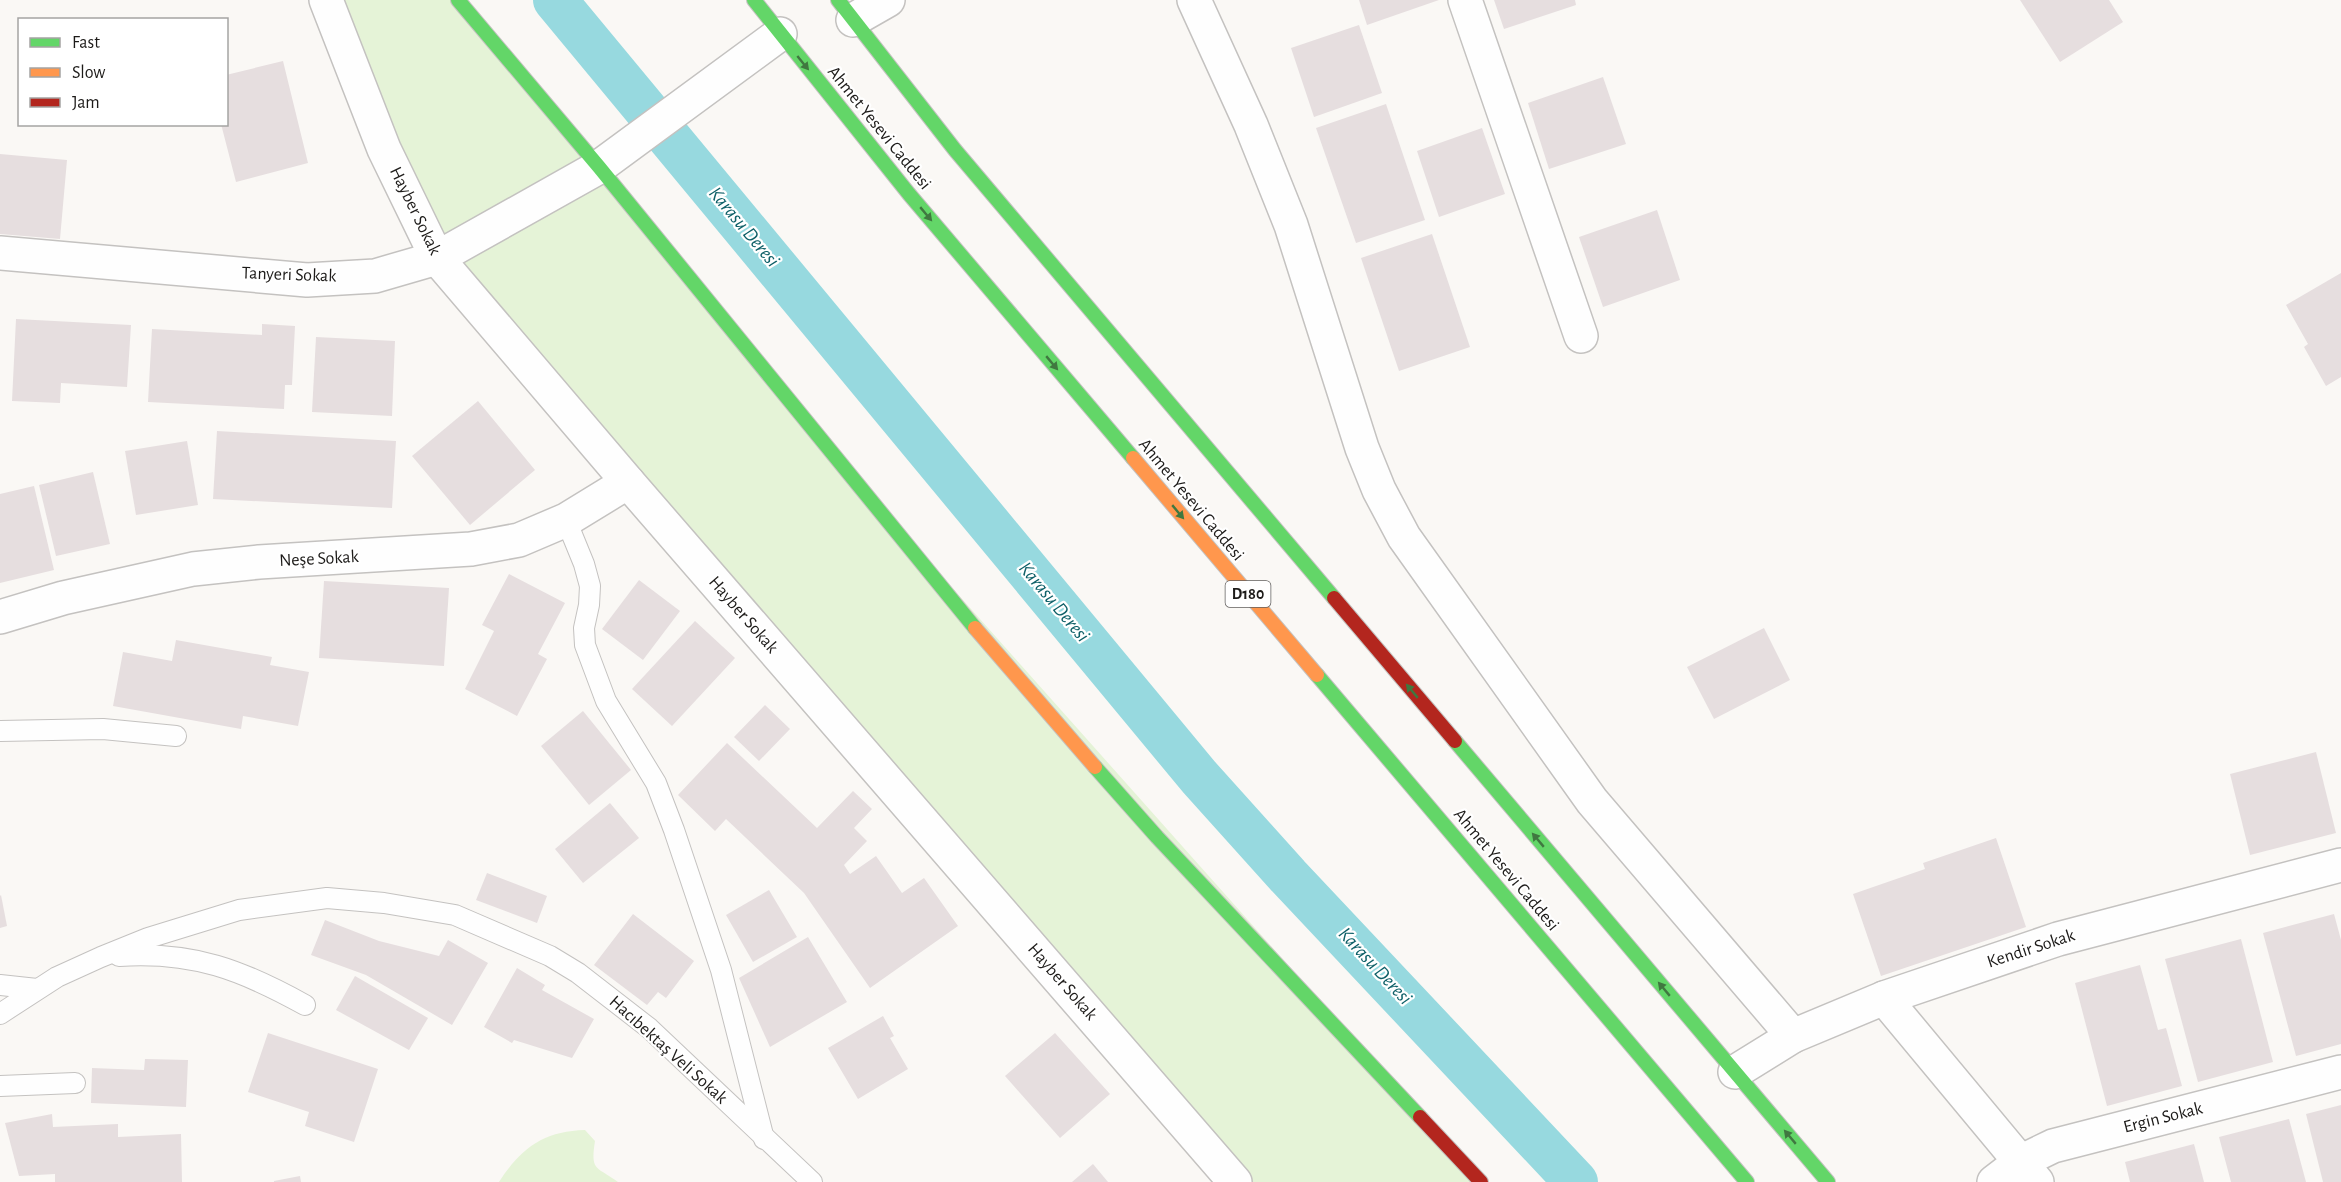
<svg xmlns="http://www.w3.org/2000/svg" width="2341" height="1182" viewBox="0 0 2341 1182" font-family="'Alegreya Sans',sans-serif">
	<rect width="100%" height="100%" fill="#faf8f5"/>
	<!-- green -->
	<g fill="#e5f3d7">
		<polygon points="326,0 458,0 819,438 1481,1182 1235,1182 437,258"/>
		<path d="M585,1130L595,1141C590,1172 597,1166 618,1182H499C521,1148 544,1131 585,1130Z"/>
	</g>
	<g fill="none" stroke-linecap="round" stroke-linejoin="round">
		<!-- canal -->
		<polyline stroke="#97d9df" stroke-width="44" points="555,0 1199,777 1288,876 1576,1182"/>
	</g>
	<!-- building -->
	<g fill="#e6dedf">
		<polygon points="1359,0 1439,0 1367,25"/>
		<polygon points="1494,0 1575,0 1576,5 1504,29"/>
		<polygon points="2020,0 2109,0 2123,22 2060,62"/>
		<polygon points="1359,25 1382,93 1314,117 1291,48"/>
		<polygon points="283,61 308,163 236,182 221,124 226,124 226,75"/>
		<polygon points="1603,77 1626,144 1549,169 1528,103"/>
		<polygon points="1386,104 1425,220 1356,243 1316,128"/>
		<polygon points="1482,128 1505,194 1439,217 1417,151"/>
		<polygon points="0,154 67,160 60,239 0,234"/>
		<polygon points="1657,210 1680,280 1603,307 1579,237"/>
		<polygon points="1432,234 1470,347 1399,371 1361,258"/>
		<polygon points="2341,273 2341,377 2326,386 2304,347 2308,344 2286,305"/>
		<polygon points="16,319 131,325 127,387 61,383 60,403 12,401"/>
		<polygon points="262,324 295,326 292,385 285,385 284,409 148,402 152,329 262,335"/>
		<polygon points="316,337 395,341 392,416 312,412"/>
		<polygon points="478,401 535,470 470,525 412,456"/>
		<polygon points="217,431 396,441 392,508 213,499"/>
		<polygon points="187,441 198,505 136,515 125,451"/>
		<polygon points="93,472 110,544 56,556 39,485"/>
		<polygon points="34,486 54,570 0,583 0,494"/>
		<polygon points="509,574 565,603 538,654 547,659 517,716 465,689 494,631 482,625"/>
		<polygon points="639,580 680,611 643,660 602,629"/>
		<polygon points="324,581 449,588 444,666 319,658"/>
		<polygon points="695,621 735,658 672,726 632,689"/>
		<polygon points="1764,628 1790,680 1714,719 1687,667"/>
		<polygon points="176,640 272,657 270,665 309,672 298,726 243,716 241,729 113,706 123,652 172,661"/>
		<polygon points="765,705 790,729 759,761 734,737"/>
		<polygon points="583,711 631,770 589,805 541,746"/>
		<polygon points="727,743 817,828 853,791 872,809 854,828 867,841 844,865 850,874 876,856 902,893 924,878 958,926 870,988 804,893 726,819 715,831 678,795"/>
		<polygon points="2316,752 2336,833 2250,855 2230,774"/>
		<polygon points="610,803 639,838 583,883 555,849"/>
		<polygon points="1996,838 2026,927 1881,976 1853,894 1925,869 1923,863"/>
		<polygon points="487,873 547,896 537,923 476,900"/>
		<polygon points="769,890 797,937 753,962 726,915"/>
		<polygon points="1,895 7,926 0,928 0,896"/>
		<polygon points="633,914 694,961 666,998 658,992 647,1005 594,965"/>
		<polygon points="2334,914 2341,940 2341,1044 2296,1056 2263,933"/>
		<polygon points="325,920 379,941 439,956 448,940 488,963 452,1025 366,975 311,955"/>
		<polygon points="808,937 847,1002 770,1047 739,978"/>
		<polygon points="2241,939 2273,1062 2198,1082 2165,959"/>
		<polygon points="2140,965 2158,1030 2166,1028 2182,1086 2107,1106 2075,983"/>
		<polygon points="517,968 545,985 542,990 594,1019 572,1058 514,1040 512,1043 484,1027"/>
		<polygon points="355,976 428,1018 409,1050 336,1010"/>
		<polygon points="883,1016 894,1036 890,1038 908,1069 858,1099 828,1048"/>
		<polygon points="268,1033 378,1069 354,1142 305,1126 309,1112 248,1092"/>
		<polygon points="1055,1033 1110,1094 1060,1138 1005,1076"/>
		<polygon points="145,1059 188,1060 186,1107 91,1103 92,1068 144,1070"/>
		<polygon points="2341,1105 2341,1182 2323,1182 2306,1114"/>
		<polygon points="52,1114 53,1127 118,1124 118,1137 181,1134 182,1182 55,1182 55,1174 19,1176 5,1123"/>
		<polygon points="2289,1119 2306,1182 2231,1182 2219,1137"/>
		<polygon points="2194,1144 2204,1182 2130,1182 2125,1162"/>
		<polygon points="1093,1164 1108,1182 1072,1182"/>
		<polygon points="300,1176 301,1182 274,1182 274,1181"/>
	</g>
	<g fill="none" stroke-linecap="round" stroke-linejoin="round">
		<defs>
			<g id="lane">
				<polyline points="566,520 584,564 590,586 589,605 584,628 585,645 606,701 656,783 674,830 721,970 764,1139"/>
				<polyline points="0,731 103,729 176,736"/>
				<path d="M119,956C193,951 242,970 305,1005"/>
				<polyline points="0,985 37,989"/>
				<polyline points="0,1014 57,977 101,957 148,938 239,910 327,898 384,903 455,915 550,956 578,973 649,1028 812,1182"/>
				<polyline points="0,1086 75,1083"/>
			</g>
			<g id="street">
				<polyline points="326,0 384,149 437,258 628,482 1235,1182"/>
				<polyline points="1194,0 1251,125 1291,225 1362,448 1379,490 1404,537 1592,801 1793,1036"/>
				<polyline points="1465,0 1581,336"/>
				<polyline points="853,20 888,0"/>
				<polyline points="0,253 307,280 375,276 437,258 599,167 780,34"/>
				<polyline points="0,617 63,598 193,569 259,562 471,549 519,540 566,520 628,482"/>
				<polyline points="1884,998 2037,1182"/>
				<polyline points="1735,1072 1793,1036 1884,998 2058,939 2341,865"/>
				<polyline points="1994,1182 2020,1162 2053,1146 2341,1072"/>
			</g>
			<g id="fast">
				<polyline points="458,0 599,167 975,628"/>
				<polyline points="754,0 909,194 1133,458"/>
				<polyline points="838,0 955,150 1334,598"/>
				<polyline points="1317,675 1747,1182"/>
				<polyline points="1455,741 1828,1182"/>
				<polyline points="1095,767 1157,837 1420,1117"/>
			</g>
			<g id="slow">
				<polyline points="1133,458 1317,675"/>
				<polyline points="975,628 1095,767"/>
			</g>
			<g id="jam">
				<polyline points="1334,598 1455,741"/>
				<polyline points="1420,1117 1481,1182"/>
			</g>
		</defs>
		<!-- lane casing -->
		<use href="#lane" stroke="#c4c2c0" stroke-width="22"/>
		<!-- street casing -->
		<use href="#street" stroke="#c4c2c0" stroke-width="36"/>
		<!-- fast casing -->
		<use href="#fast" stroke="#c4c2c0" stroke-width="16"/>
		<!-- slow casing -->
		<use href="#slow" stroke="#c4c2c0" stroke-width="16"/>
		<!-- jam casing -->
		<use href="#jam" stroke="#c4c2c0" stroke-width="16"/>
		<!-- lane -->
		<use href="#lane" stroke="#fefefe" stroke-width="20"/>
		<!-- street -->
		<use href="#street" stroke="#fefefe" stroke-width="33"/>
		<!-- fast -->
		<use href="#fast" stroke="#63d668" stroke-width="14"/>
		<!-- slow -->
		<use href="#slow" stroke="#ff974d" stroke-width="14"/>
		<!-- jam -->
		<use href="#jam" stroke="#b3261e" stroke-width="14"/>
	</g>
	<!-- one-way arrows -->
	<defs><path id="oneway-solid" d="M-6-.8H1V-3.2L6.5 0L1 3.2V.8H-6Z" transform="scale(1.5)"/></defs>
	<g fill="#407840">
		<use href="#oneway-solid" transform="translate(803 63) rotate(51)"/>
		<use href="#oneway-solid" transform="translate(926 214) rotate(50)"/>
		<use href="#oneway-solid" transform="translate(1052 363) rotate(50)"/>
		<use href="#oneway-solid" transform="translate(1178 512) rotate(50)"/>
		<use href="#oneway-solid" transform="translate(1412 691) rotate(-130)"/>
		<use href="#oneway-solid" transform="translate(1538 840) rotate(-130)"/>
		<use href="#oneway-solid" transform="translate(1664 989) rotate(-130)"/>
		<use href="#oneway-solid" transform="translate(1790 1137) rotate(-130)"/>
	</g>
	<g text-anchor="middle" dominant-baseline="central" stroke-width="4.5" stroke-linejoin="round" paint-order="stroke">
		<!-- shield labels -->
		<rect fill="#fff" stroke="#615f5e" stroke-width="1.5" x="1225.5" y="581" width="45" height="26" rx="4.5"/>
		<g font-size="16" font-weight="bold" fill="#1d1b19">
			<text x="1248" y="594">D180</text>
		</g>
		<!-- street labels -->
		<g font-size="18" fill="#1d1b19" stroke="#fff">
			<text transform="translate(879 128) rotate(51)">Ahmet Yesevi Caddesi</text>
			<text transform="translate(415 211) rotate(64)">Hayber Sokak</text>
			<text transform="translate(289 275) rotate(2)">Tanyeri Sokak</text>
			<text transform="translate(1191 500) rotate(50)">Ahmet Yesevi Caddesi</text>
			<text transform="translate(319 559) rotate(-3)">Neşe Sokak</text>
			<text transform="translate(743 615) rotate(49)">Hayber Sokak</text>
			<text transform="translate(1506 870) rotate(50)">Ahmet Yesevi Caddesi</text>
			<text transform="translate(2031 949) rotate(-18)">Kendir Sokak</text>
			<text transform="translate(1062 982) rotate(49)">Hayber Sokak</text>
			<text transform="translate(668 1050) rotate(42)">Hacıbektaş Veli Sokak</text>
			<text transform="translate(2163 1118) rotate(-14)">Ergin Sokak</text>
		</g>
		<!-- water labels -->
		<g font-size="20" font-style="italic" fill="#0e6068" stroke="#fff">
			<text transform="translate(744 227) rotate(50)">Karasu Deresi</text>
			<text transform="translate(1054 602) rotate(50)">Karasu Deresi</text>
			<text transform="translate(1375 966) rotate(47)">Karasu Deresi</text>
		</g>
	</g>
	<!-- legend -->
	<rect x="18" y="18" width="210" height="108" fill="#ffffff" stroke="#a5a4a3" stroke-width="1.5"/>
	<rect x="30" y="38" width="30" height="9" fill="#63d668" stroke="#a5a4a3" stroke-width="1.5"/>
	<text x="72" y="48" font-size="18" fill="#1d1b19">Fast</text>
	<rect x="30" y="68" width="30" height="9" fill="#ff974d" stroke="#a5a4a3" stroke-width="1.5"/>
	<text x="72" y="78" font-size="18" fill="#1d1b19">Slow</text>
	<rect x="30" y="98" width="30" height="9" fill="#b3261e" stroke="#a5a4a3" stroke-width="1.5"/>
	<text x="72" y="108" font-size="18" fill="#1d1b19">Jam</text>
</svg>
